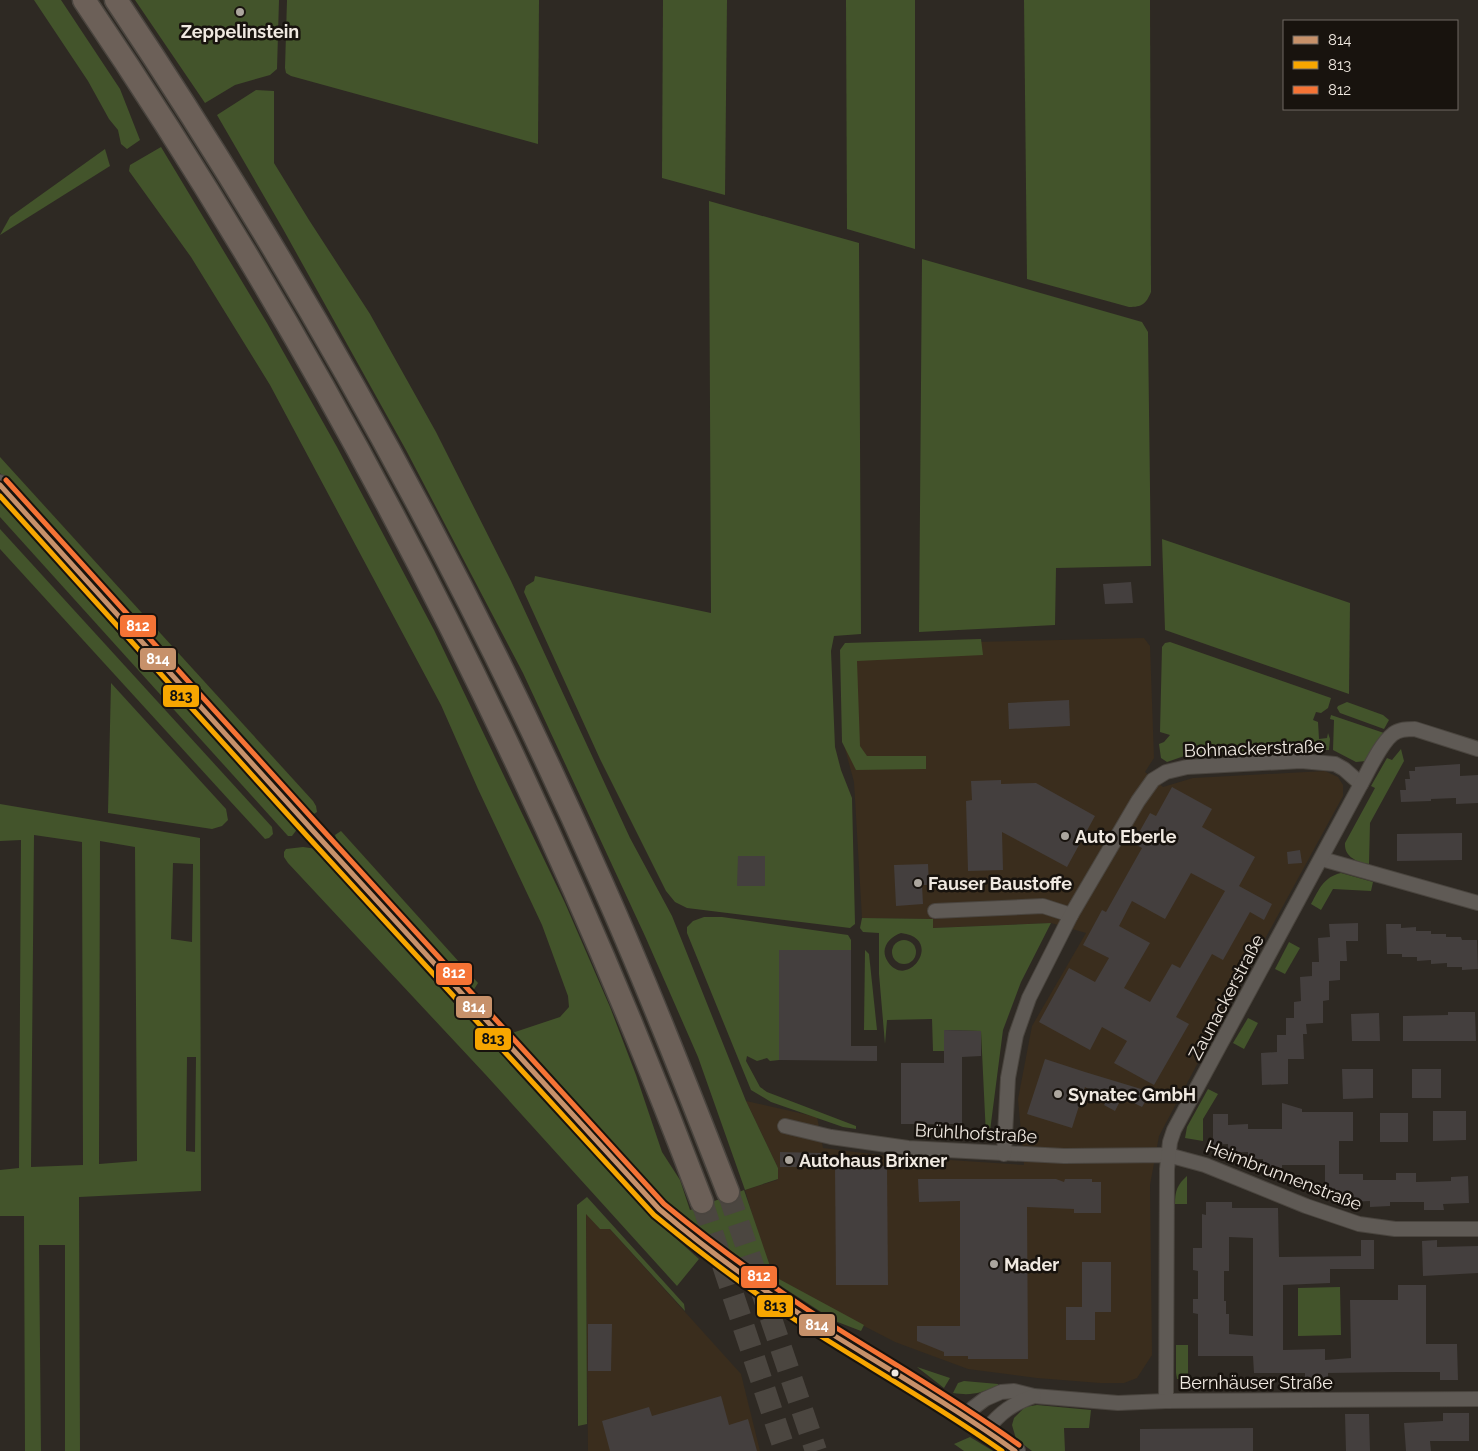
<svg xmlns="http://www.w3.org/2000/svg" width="1478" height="1451" viewBox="0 0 1478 1451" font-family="Raleway,sans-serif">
	<rect width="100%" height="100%" fill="#2e2923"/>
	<!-- built -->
	<g fill="#3a2d1d">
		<polygon points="1144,638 1150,646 1154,758 1145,772 1163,787 1193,778 1325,771 1338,777 1343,785 1343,796 1219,1023 1159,1136 1150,1185 1152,1355 1137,1378 1124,1383 1100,1383 1037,1378 968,1369 895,1342 771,1278 745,1190 777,1180 778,1168 746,1101 817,1117 823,1148 888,1156 1024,1165 1018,1099 1032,1026 1086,933 1051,923 932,928 933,919 862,918 854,782 843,741 846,645"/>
		<polygon points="586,1213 600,1229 610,1229 741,1374 760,1451 588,1451"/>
	</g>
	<!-- green -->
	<g fill="#43542b" fill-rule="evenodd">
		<polygon points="34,0 61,0 120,89 140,140 127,149 121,144 118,130 109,119 88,81"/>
		<polygon points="135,0 279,0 277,69 270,75 235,85 205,103"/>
		<polygon points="287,0 539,0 538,144 291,76 286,73 285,68"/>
		<polygon points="663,0 727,0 725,195 662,178"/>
		<polygon points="846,0 915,0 915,249 847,229"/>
		<path d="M1024,0H1150L1151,292C1146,304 1142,307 1129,307L1027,279Z"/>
		<polygon points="256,90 274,91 274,163 309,220 370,314 436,432 511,581 630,838 672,916 746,1101 778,1168 778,1179 745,1190 698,1057 645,936 523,673 406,450 283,229 217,115"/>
		<polygon points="161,147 267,323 337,447 434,630 565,903 610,1007 636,1075 662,1152 680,1180 690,1210 744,1190 772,1272 779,1279 864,1325 861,1331 835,1321 784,1288 696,1227 674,1209 635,1173 512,1033 560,1017 569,1007 568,996 542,925 478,789 441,705 270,385 191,257 129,171 130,165"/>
		<polygon points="105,149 110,166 0,235 10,217"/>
		<polygon points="709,201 859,243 861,634 834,636 831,651 835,747 841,770 852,798 855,924 850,928 687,908 675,902 666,891 600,759 524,592 526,586 534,581 535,576 711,613"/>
		<polygon points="922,259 1142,322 1148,332 1151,566 1056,568 1055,625 919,632"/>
		<polygon points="0,457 313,801 316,806 317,812 314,814 308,812 0,473"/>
		<polygon points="0,500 298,828 292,836 288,836 0,517"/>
		<polygon points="0,529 272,827 273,834 269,838 265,839 230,801 0,549"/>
		<polygon points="1162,539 1350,603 1349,694 1165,630"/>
		<polygon points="981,639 983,655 857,661 860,746 867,756 926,756 926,769 856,770 842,742 840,650 845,643"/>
		<polygon points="1170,642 1331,698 1328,708 1321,713 1316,712 1313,720 1318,722 1319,739 1327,738 1328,733 1330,739 1329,750 1225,752 1190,754 1167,762 1161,758 1159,744 1164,742 1170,735 1160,732 1162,647 1165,643"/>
		<polygon points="111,683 226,809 228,820 222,826 212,829 108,813"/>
		<polygon points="1347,702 1383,715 1389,720 1384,729 1340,713 1337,708 1338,706"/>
		<polygon points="1331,715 1387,734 1366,761 1356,762 1333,750 1334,720 1330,719"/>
		<path d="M1401,749L1404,761L1370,823L1369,864C1357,862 1344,857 1345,843L1375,788L1371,786L1387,758L1392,760Z"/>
		<path d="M0,804L200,838L201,1191L79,1197L80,1451H65V1245H39L41,1451H25L24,1216H0V1170L19,1168L21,840L0,841ZM34,835L82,842L83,1165L31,1167ZM100,841L135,847L137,1161L99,1164ZM173,863L193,864L192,942L171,939ZM187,1057H196L195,1152L186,1151Z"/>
		<polygon points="341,831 478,983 473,991 337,842 335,835"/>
		<polygon points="303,847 317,849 583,1143 663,1227 699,1259 677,1286 485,1074 288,863 284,857 284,852 286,849"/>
		<path d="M1341,873L1373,882L1371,891L1333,889L1321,910L1311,904C1319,890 1323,877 1341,873Z"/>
		<polygon points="704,917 722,917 848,935 851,940 851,950 779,950 779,1060 770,1061 767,1058 757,1061 747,1056 746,1061 760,1087 767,1092 856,1126 856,1129 843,1127 771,1102 751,1090 687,933 687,927 693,921"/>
		<path d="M862,918L933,919V928L1051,923L1021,982L1003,1030L990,1131L986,1136L981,1031L945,1030L944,1051H933L932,1019L887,1020L885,1044L879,974V933L863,932L860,928ZM901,933C945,938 908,991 888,962C879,949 889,937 901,933Z"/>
		<circle cx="904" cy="952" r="12"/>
		<polygon points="1289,942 1300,948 1285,974 1275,969"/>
		<polygon points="865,950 869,954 877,1030 864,1030"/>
		<polygon points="1248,1018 1258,1023 1244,1049 1233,1043"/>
		<polygon points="1208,1089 1218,1094 1203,1119 1203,1141 1185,1138 1187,1127"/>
		<path d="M1187,1176V1204H1175C1175,1191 1177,1185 1187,1176Z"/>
		<polygon points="587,1197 684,1304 685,1311 610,1229 600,1229 586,1214 587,1424 578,1426 577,1205"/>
		<polygon points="1340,1287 1341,1335 1298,1336 1298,1288"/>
		<polygon points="1176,1345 1188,1345 1188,1380 1177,1379 1176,1373"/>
		<polygon points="917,1367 950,1378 944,1388"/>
		<path d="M964,1381L998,1384V1386C980,1393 972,1396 953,1393L958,1383Z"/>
		<polygon points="1037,1405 1091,1410 1089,1428 1064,1428 1065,1451 1032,1451 1016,1439 1012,1425 1014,1418 1025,1407"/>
		<polygon points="970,1437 993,1451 964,1451 954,1444"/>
	</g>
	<!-- building -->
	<g fill="#443f3e" fill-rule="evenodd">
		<polygon points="1131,582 1133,603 1105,604 1103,584"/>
		<polygon points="1069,700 1070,726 1009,729 1008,703"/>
		<polygon points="1460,764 1460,776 1478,775 1478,803 1456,804 1456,798 1431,799 1431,801 1401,802 1400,790 1406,790 1405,779 1410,779 1409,771 1415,771 1415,767"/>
		<polygon points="1001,780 1001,784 1036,783 1095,816 1067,867 1002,832 1003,870 968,871 966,801 972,800 971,781"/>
		<path d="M1172,787L1212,809L1202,827L1255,857L1239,886L1272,904L1264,920L1250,912L1223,960L1212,954L1176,1017L1189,1024L1154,1085L1114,1063L1127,1041L1102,1027L1090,1050L1039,1022L1069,968L1095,982L1109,958L1083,945L1102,910L1106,912L1142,848L1133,843L1150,813L1156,816ZM1191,873L1225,891L1180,968L1172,964L1150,1002L1124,988L1150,943L1119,926L1132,901L1165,919Z"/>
		<polygon points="1462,833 1462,860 1397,861 1397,834"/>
		<polygon points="1300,850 1302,863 1288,864 1287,852"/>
		<polygon points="738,856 765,856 765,886 737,886"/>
		<polygon points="928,864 929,885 922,885 923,904 896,906 894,865"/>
		<polygon points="1358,923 1358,941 1346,941 1347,961 1340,961 1340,980 1329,981 1329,1000 1323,1001 1323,1023 1306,1024 1307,1034 1303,1034 1304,1059 1288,1059 1288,1084 1262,1085 1261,1053 1277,1052 1277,1035 1286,1035 1286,1018 1294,1018 1294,1002 1301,1001 1300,977 1312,976 1312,962 1319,962 1318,938 1330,937 1329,924"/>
		<polygon points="1386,924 1401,924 1401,928 1416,927 1416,931 1431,931 1431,934 1446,934 1446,937 1461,937 1462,940 1477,940 1478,969 1462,970 1462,967 1447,967 1447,963 1431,964 1431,960 1417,961 1417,957 1402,957 1402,954 1387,954"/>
		<polygon points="779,950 851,950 851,1046 877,1046 877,1061 779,1060"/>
		<polygon points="1448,1012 1475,1012 1476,1041 1403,1041 1403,1016 1448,1015"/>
		<polygon points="1379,1013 1380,1041 1352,1041 1351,1014"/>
		<polygon points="944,1030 981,1031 981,1056 962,1057 962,1124 901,1124 901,1063 944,1063"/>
		<polygon points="1045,1059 1085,1072 1151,1092 1142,1107 1122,1097 1115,1111 1104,1105 1107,1100 1085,1087 1072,1128 1027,1114"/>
		<polygon points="1342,1069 1373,1069 1373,1098 1343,1099"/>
		<rect x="1412" y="1069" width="29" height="29"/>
		<polygon points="1282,1103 1302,1109 1302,1112 1353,1112 1353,1141 1339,1141 1339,1174 1363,1174 1363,1180 1396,1180 1396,1173 1416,1173 1416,1182 1451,1181 1451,1177 1468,1176 1469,1203 1443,1204 1444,1210 1424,1210 1424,1202 1390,1202 1390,1206 1370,1207 1370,1201 1347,1202 1347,1194 1325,1194 1325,1165 1282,1165 1282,1168 1263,1168 1263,1159 1248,1159 1248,1152 1228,1153 1228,1144 1213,1145 1213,1114 1228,1114 1228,1125 1248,1124 1248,1129 1282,1129"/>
		<polygon points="1433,1111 1466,1111 1466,1140 1433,1141"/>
		<rect x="1380" y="1113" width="28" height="29"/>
		<polygon points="780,1152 822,1153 822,1167 780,1167"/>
		<polygon points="835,1166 887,1166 888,1285 836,1285"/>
		<polygon points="918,1179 1056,1179 1064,1182 1065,1179 1092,1179 1092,1182 1101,1182 1101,1213 1074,1213 1074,1209 1027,1207 1028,1359 968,1359 968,1356 944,1356 944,1352 917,1341 917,1326 960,1326 960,1201 919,1202"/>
		<path d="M1206,1202H1232V1208H1278L1279,1257L1361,1256V1240H1374V1269H1330V1283L1283,1285V1350L1325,1349V1360L1351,1358L1350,1300H1398V1285H1426V1344H1457L1458,1380H1440V1372H1398L1328,1373V1380H1305V1373H1254L1253,1356H1198V1314L1193,1313V1299H1198V1271L1193,1270V1248H1202V1214L1206,1215ZM1229,1237L1253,1238V1336L1229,1334V1314H1226V1301H1224V1271H1229Z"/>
		<polygon points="1437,1240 1437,1247 1478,1246 1478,1273 1423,1276 1422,1241"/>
		<polygon points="1082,1262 1111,1262 1111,1312 1095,1312 1095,1340 1066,1340 1066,1307 1082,1307"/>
		<polygon points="588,1324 612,1324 611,1371 588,1371"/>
		<polygon points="721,1396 729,1425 748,1419 757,1451 610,1451 602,1421 649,1407 652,1416"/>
		<polygon points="1443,1413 1469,1413 1469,1441 1430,1441 1431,1451 1406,1451 1404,1423 1443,1421"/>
		<polygon points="1345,1414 1369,1414 1370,1451 1346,1451"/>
		<polygon points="1253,1428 1253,1451 1140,1451 1140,1429"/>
	</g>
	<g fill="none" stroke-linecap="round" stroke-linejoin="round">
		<!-- trunk-tunnel -->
		<g stroke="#4b4640" stroke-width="22" stroke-dasharray="22 11" stroke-linecap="butt">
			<polyline points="728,1192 816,1451"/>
			<polyline points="702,1202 785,1451"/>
		</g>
		<defs>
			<g id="minor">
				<polyline points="1322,859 1478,903"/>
				<polyline points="935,911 1043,906 1071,915"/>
				<polyline points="785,1126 831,1137 908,1148 1064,1156 1168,1155 1205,1165 1306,1206 1359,1224 1395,1229 1478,1229"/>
				<polyline points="1004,1154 1008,1078 1016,1035 1029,998 1071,915 1138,801 1153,780 1166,772 1187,767 1301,761 1335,764 1344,769 1361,784"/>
				<path d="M1166,1401L1167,1169L1170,1142L1174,1130L1361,784C1369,770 1380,744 1393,734C1399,729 1407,729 1415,729L1478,749"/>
				<polyline points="966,1417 973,1408 985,1399 1001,1392 1014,1391 1034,1396 1118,1403 1166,1401 1478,1399"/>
				<path d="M986,1430C1001,1412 1012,1404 1034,1396"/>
			</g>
			<path id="secondary" d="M0,485L314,832L659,1209C731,1273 815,1324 897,1374C936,1399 977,1423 1015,1451"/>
			<g id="trunk">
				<path d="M84,0C338,374 542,780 702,1202"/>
				<path d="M116,0C302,278 465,573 600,879C646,982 687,1087 728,1192"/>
			</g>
		</defs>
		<!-- minor casing -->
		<use href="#minor" stroke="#4a453f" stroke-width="16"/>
		<!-- secondary casing -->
		<use href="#secondary" stroke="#4a453f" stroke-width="22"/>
		<!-- trunk casing -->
		<use href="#trunk" stroke="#4a453f" stroke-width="25"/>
		<!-- minor -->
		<use href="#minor" stroke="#5f5a55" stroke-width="14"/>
		<!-- secondary -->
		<use href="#secondary" stroke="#5f5a55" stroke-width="20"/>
		<!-- trunk -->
		<use href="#trunk" stroke="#6c6058" stroke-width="22"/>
		<defs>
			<path id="bus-1" d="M0,485L314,832L659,1209C706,1249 755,1285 806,1318C876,1362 948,1403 1015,1451"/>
			<path id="bus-2" d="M0,496L308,837L654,1215C701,1254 749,1290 800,1323C867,1366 937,1405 1002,1451"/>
			<path id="bus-3" d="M6,480L320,827L664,1204C710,1242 758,1277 808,1310C878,1355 951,1396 1019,1445"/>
		</defs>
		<!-- bus-1 casing -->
		<use href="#bus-1" stroke="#18130e" stroke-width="9"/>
		<!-- bus-2 casing -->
		<use href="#bus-2" stroke="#18130e" stroke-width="9"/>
		<!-- bus-3 casing -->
		<use href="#bus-3" stroke="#18130e" stroke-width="9"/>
		<!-- bus-1 -->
		<use href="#bus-1" stroke="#c7916a" stroke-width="5"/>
		<!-- bus-2 -->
		<use href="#bus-2" stroke="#f7a600" stroke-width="5"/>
		<!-- bus-3 -->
		<use href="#bus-3" stroke="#f57335" stroke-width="5"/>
	</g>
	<!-- markers -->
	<g fill="#aca69e" stroke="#18130e" stroke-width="2">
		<circle cx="240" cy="12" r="5"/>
		<circle cx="1065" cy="836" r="5"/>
		<circle cx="918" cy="883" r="5"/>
		<circle cx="1058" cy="1094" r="5"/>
		<circle cx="789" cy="1160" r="5"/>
		<circle cx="994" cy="1264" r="5"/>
	</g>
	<circle fill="#f0e9e1" stroke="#18130e" stroke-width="2" cx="895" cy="1373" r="4.5"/>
	<g text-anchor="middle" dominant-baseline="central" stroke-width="5" stroke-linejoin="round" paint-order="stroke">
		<!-- poi labels -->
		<g font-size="18" font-weight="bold" fill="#f0e9e1" stroke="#18130e" text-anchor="start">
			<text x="240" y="31" text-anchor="middle">Zeppelinstein</text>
			<text x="1075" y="836">Auto Eberle</text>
			<text x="928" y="883">Fauser Baustoffe</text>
			<text x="1068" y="1094">Synatec GmbH</text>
			<text x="799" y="1160">Autohaus Brixner</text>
			<text x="1004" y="1264">Mader</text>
		</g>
		<!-- street labels -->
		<g font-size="18" fill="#f0e9e1" stroke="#18130e">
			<text transform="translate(1254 748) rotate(-2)">Bohnackerstraße</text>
			<text transform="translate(1226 997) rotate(-62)">Zaunackerstraße</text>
			<text transform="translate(976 1133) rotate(3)">Brühlhofstraße</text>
			<text transform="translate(1284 1175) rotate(21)">Heimbrunnenstraße</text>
			<text x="1256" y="1382">Bernhäuser Straße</text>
		</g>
	</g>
	<g stroke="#18130e" stroke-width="2">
		<rect x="119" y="614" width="38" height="24" rx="5" fill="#f57335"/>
		<rect x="139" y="647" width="38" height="24" rx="5" fill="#c7916a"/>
		<rect x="162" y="684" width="38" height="24" rx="5" fill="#f7a600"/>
		<rect x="435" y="962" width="38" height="24" rx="5" fill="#f57335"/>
		<rect x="455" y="995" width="38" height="24" rx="5" fill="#c7916a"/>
		<rect x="474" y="1027" width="38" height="24" rx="5" fill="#f7a600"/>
		<rect x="740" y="1265" width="38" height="24" rx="5" fill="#f57335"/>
		<rect x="756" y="1294" width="38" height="24" rx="5" fill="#f7a600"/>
		<rect x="798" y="1313" width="38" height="24" rx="5" fill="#c7916a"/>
	</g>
	<g font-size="14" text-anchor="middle" font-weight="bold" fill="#fff">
		<text x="138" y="631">812</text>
		<text x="158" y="664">814</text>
		<text x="454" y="978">812</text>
		<text x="474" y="1012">814</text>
		<text x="759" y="1281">812</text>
		<text x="817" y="1330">814</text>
	</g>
	<g font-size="14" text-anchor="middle" font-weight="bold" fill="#111">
		<text x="181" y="701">813</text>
		<text x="493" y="1044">813</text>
		<text x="775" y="1311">813</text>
	</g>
	<!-- legend -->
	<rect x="1283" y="20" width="175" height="90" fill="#18130e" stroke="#6e6962"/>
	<rect x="1293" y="36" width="25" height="8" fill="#c7916a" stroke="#6e6962"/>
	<text x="1328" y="45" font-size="15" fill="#f0e9e1">814</text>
	<rect x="1293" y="61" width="25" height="8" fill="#f7a600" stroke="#6e6962"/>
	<text x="1328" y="70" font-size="15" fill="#f0e9e1">813</text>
	<rect x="1293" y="86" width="25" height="8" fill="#f57335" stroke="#6e6962"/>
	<text x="1328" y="95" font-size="15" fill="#f0e9e1">812</text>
</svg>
